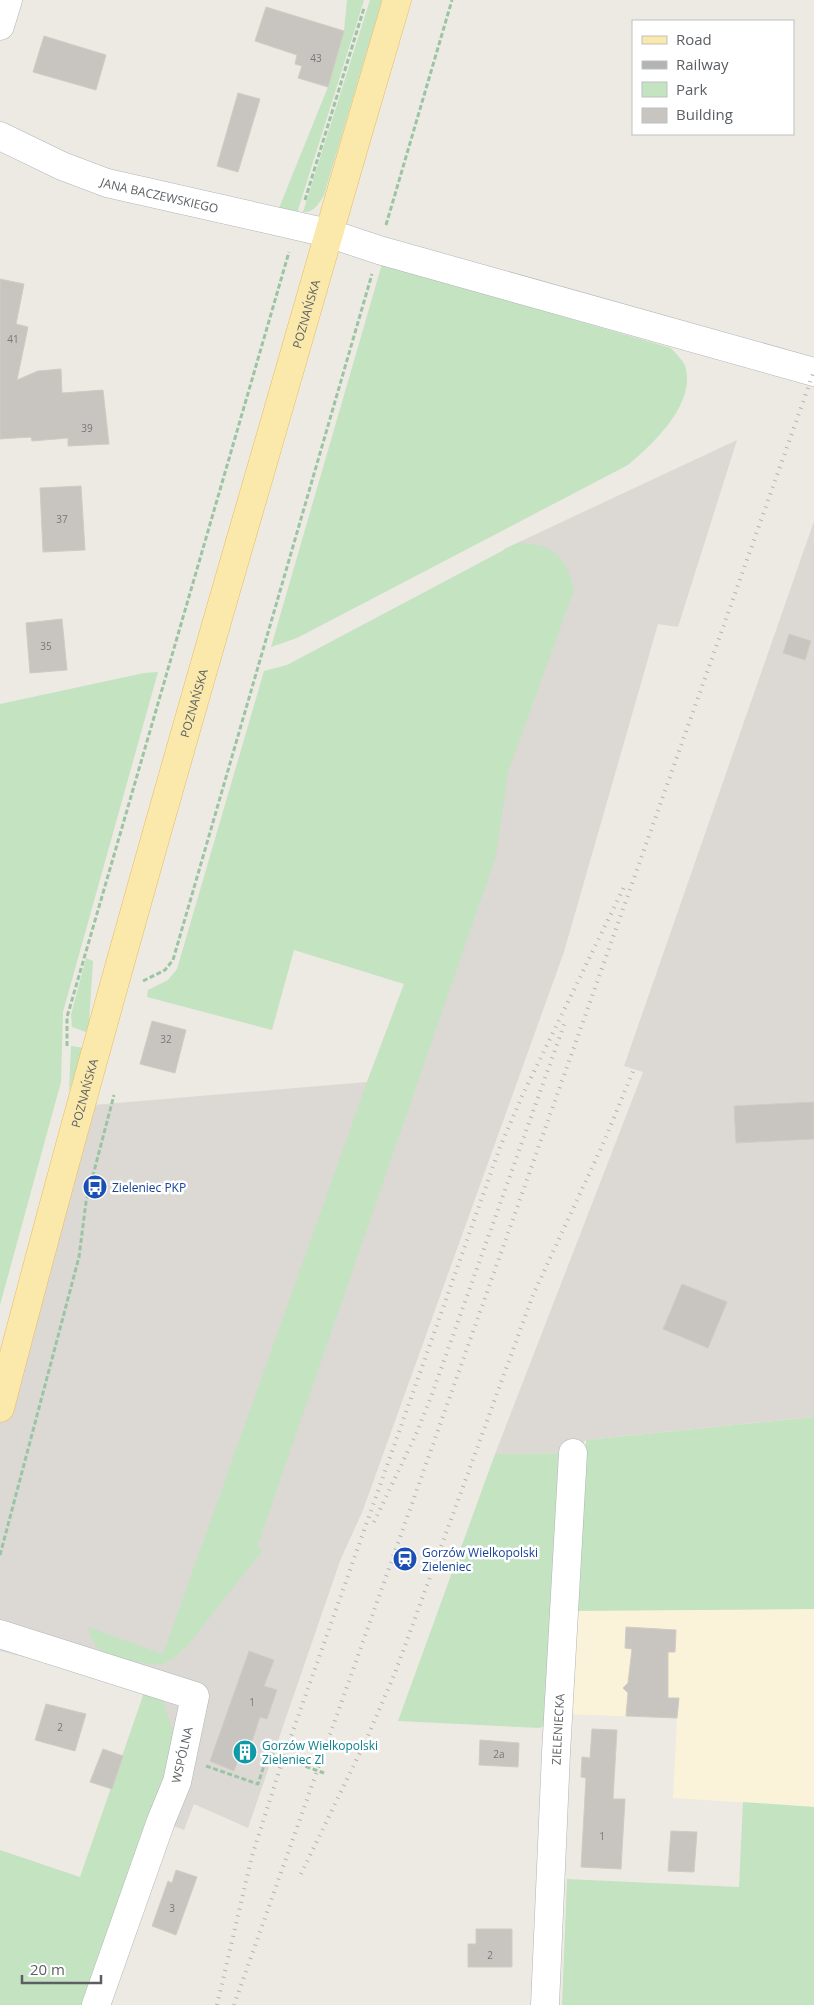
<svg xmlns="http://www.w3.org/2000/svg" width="814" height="2005" viewBox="0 0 814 2005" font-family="'Open Sans',sans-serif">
	<rect width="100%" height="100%" fill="#edeae3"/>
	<!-- commercial -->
	<polygon fill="#fbf2da" points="814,1417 814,1807 673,1798 677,1718 558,1714 573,1453 586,1440"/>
	<!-- industrial -->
	<g fill="#dcd9d5">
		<polygon points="737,440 678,627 658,624 564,952 363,1510 340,1561 248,1828 194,1804 184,1830 155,1819 146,1687 0,1651 0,1408 81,1106 367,1082 405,983 504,549"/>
		<polygon points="814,521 814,1417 586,1440 573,1453 495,1454 643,1072 624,1066"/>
	</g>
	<!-- green -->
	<g fill="#c3e3c1">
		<polygon points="347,0 364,0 297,213 279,208 328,87 344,31"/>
		<path d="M370,0H382L324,195C319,203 314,213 303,212Z"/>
		<path d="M382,264L671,348C675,353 683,360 685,366C697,403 653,444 628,465L297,638L271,647Z"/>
		<path d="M517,543C553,543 566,556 574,590L508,772L496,856L257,1547L263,1550L188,1645C180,1652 173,1660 163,1664C153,1667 115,1657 105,1653C96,1648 89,1637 88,1627L163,1654L367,1082L404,984L294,950L272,1030L147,997L148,990L168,980L177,969L264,671L287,665Z"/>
		<polygon points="158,672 63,1012 61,1082 0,1305 0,704 144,673"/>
		<polygon points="86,958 93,961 89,1023 86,1032 72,1027 71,1015"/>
		<polygon points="71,1046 84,1048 69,1091"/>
		<polygon points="814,1417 814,1609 568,1611 586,1440"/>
		<polygon points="573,1453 558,1722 539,1728 398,1721 495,1454"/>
		<polygon points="146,1687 164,1702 174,1736 174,1754 96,2005 0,2005 0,1850 80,1877"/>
		<polygon points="743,1802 814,1807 814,2005 562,2005 567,1879 739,1887"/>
	</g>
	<!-- building -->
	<g fill="#c8c5c0" stroke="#d1ccc2">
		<polygon points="266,7 344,31 328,87 298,78 302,66 295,64 297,55 255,41"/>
		<polygon points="44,36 106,55 96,90 33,72"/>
		<polygon points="238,93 260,99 238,172 217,166"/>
		<polygon points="0,279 24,284 16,324 28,327 17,380 38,371 61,369 62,393 103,390 109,444 68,446 68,438 32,441 31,437 0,439"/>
		<polygon points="81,486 85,550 43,552 40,488"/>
		<polygon points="62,619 67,670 30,673 26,623"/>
		<polygon points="789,634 811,641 805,660 783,653"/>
		<polygon points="152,1021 186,1030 175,1073 140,1064"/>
		<polygon points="814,1102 814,1139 736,1143 734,1106"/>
		<polygon points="682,1284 727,1302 708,1348 663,1329"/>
		<polygon points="626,1627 676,1630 675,1652 668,1652 668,1698 679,1698 677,1718 626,1716 628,1693 623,1688 628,1683 632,1649 625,1648"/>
		<polygon points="249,1651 274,1660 264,1686 277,1690 267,1719 260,1717 247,1757 240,1755 234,1771 210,1761"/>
		<polygon points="46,1704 86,1714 75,1751 35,1740"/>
		<polygon points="592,1729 617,1730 613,1799 625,1799 621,1869 581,1867 586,1778 581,1777 582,1757 590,1758"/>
		<polygon points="480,1740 519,1743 518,1767 479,1765"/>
		<polygon points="103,1749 123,1756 112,1789 90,1782"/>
		<polygon points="671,1831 697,1832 694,1872 668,1871"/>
		<polygon points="176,1870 197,1877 176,1935 152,1926 168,1881 172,1883"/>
		<polygon points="476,1929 512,1929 512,1967 468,1967 468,1944 476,1944"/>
	</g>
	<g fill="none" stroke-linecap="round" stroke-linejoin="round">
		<defs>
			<g id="minor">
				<polyline points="0,26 8,0"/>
				<path id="s1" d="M0,136L62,166L107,183L328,233L379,250L814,372"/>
				<polyline points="0,1634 195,1696 177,1782 161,1821 96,2005"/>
				<path id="s2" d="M545,2005L556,1753L573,1453"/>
			</g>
			<g id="major">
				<path id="s3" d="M0,1408C82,1092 171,779 262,466C307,310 351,155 397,0"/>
			</g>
		</defs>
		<!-- minor casing -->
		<use href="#minor" stroke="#b1b4b8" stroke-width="29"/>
		<!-- major casing -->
		<use href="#major" stroke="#e8bb61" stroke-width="29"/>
		<!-- path -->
		<g stroke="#9bc4a4" stroke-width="3" stroke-dasharray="5 2.5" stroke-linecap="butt">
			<polyline points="305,200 364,8"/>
			<polyline points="386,225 452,0"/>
			<polyline points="143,981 165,970 173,960 372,274"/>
			<polyline points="67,1046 67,1017 289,252"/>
			<polyline points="0,1555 79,1257 86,1202 114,1095"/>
			<polyline points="206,1766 258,1784 268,1753 324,1773"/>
		</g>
		<!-- minor -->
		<use href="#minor" stroke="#fff" stroke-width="28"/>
		<!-- major -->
		<use href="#major" stroke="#fae9ab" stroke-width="28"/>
		<!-- rail -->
		<g stroke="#b2b3b3" stroke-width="4" stroke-dasharray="1 6" stroke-linecap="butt">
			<polyline points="374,1522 417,1432 431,1397 565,1022"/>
			<polyline points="301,1874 367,1738 395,1673 533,1295 603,1144 634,1069"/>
			<polyline points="217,2005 252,1856 283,1759 500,1147 523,1094 625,885"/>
			<polyline points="234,2005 814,371"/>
		</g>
	</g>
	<!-- icons -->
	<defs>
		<symbol id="bus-disc" viewBox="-11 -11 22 22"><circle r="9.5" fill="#1a4fb4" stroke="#fff"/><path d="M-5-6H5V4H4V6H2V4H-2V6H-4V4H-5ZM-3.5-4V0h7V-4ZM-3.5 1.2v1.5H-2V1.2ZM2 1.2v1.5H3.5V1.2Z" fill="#fff"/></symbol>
		<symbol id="station-disc" viewBox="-11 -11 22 22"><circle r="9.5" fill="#1a4fb4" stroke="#fff"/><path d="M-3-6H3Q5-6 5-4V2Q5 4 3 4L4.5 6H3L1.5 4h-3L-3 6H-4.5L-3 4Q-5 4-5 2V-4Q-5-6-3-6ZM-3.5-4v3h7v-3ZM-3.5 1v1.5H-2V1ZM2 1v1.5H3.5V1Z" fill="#fff"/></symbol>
		<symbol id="building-disc" viewBox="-11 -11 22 22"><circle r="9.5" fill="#0f9aa8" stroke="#fff"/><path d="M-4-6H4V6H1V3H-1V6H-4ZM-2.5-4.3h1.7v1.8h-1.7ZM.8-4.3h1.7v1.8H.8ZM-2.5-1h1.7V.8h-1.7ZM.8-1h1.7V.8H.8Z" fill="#fff"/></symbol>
	</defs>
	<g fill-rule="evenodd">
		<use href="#bus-disc" x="81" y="1173" width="28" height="28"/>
		<use href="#station-disc" x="391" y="1545" width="28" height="28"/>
		<use href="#building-disc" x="231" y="1738" width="28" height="28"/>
	</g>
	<g text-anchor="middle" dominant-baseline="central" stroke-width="5" stroke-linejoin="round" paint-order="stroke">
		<!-- number labels -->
		<g font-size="10" fill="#76787a">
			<text x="316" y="58">43</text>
			<text x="13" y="339">41</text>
			<text x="87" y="428">39</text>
			<text x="62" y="519">37</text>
			<text x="46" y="646">35</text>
			<text x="166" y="1039">32</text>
			<text x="252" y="1702">1</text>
			<text x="60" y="1727">2</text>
			<text x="499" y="1754">2a</text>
			<text x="602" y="1836">1</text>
			<text x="172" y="1908">3</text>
			<text x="490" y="1955">2</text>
		</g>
		<!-- street labels -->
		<g font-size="12" fill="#5b5f63" stroke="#fff">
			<text stroke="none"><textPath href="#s1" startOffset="171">JANA BACZEWSKIEGO</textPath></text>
			<text stroke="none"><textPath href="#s3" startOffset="1136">POZNAŃSKA</textPath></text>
			<text stroke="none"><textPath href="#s3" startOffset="731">POZNAŃSKA</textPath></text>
			<text stroke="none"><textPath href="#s3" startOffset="326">POZNAŃSKA</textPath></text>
			<text stroke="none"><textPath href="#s2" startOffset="276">ZIELENIECKA</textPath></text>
			<text transform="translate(182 1755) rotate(-77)">WSPÓLNA</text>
		</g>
		<!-- transit labels -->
		<g font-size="12" fill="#164399" stroke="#fff" text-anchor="start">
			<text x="112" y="1187">Zieleniec PKP</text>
			<text x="422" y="1552">Gorzów Wielkopolski<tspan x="422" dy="14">Zieleniec</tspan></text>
		</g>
		<!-- culture labels -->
		<g font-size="12" fill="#0d838f" stroke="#fff" text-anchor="start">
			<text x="262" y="1745">Gorzów Wielkopolski<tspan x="262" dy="14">Zieleniec Zl</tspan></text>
		</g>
	</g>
	<!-- legend -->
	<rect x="632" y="20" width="162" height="115" fill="#ffffff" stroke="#bdbfc1"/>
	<rect x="642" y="36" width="25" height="8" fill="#fae9ab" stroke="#bdbfc1"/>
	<text x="676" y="45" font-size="15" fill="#5b5f63">Road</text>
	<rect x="642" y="61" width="25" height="8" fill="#b2b3b3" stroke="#bdbfc1"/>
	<text x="676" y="70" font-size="15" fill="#5b5f63">Railway</text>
	<rect x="642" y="82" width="25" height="15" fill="#c3e3c1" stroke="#bdbfc1"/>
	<text x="676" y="95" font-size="15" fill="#5b5f63">Park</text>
	<rect x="642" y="108" width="25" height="15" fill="#c8c5c0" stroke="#bdbfc1"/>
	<text x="676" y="120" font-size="15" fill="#5b5f63">Building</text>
	<!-- scale -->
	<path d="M22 1975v8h79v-8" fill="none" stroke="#5b5f63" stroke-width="2.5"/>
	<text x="30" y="1975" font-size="15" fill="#5b5f63" stroke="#ffffff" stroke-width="4" paint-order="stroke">20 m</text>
</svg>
